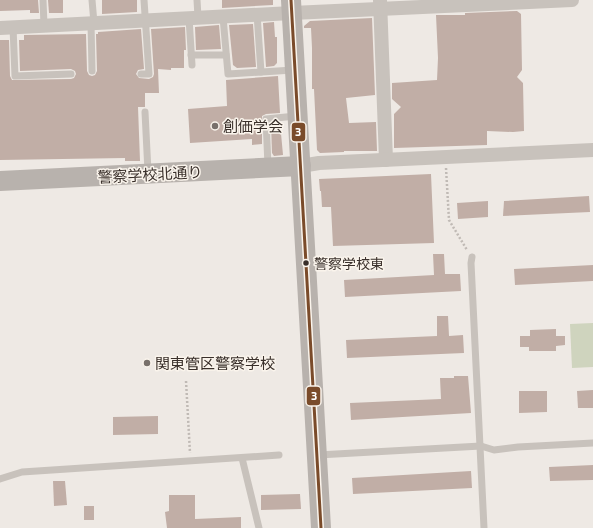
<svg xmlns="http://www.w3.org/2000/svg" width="593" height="528" viewBox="0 0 593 528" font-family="'Exo 2','Noto Sans JP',sans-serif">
	<rect width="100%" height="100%" fill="#eee9e4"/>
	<!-- green -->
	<polygon fill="#cfd4be" points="593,323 593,367 572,368 570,324"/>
	<!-- building -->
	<g fill="#c1aea6">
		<polygon points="0,0 38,0 39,13 30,13 30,10 0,11"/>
		<polygon points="48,0 63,0 63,13 49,13"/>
		<polygon points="102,0 137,0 137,12 102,14"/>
		<polygon points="222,0 273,0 273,5 222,8"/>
		<polygon points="517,11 521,14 522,70 517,77 523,83 524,131 513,132 487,131 487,145 394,148 394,114 401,107 392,99 392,83 437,80 438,58 436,15 465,15 465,13"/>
		<polygon points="372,18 375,95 346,98 349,123 376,122 377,151 344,151 344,152 320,153 317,150 314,89 312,89 312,48 311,28 304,28 304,26 310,21"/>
		<polygon points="274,22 275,37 277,37 277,63 274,66 266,67 263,23"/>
		<polygon points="253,24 256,67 237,68 233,65 229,25"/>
		<polygon points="219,25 221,49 196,50 195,27"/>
		<polygon points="185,27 186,50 184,50 184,68 171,68 171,70 158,69 159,93 145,93 145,107 138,107 140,161 125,161 125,158 0,160 0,40 9,40 10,76 12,80 71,79 74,78 76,74 75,71 71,69 20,71 19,40 24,40 24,35 86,34 87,71 89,75 92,76 95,75 97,71 96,34 98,34 98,32 141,29 144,69 138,70 136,74 139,78 149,79 153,77 154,74 151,29"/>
		<polygon points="278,76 280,113 266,114 262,116 262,144 252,145 252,139 190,143 188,109 227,106 226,80"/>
		<polygon points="280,123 283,155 274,156 272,153 271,124"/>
		<polygon points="431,174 434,243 333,246 331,207 322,207 321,191 320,191 319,179"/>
		<polygon points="589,196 590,212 503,216 504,201"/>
		<polygon points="488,201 488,217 458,219 457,203"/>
		<polygon points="433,254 444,254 445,274 460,274 461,291 345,297 344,280 434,275"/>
		<polygon points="593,265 593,281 515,285 514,269"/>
		<polygon points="437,316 448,316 449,336 463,335 464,353 347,358 346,340 437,336"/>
		<polygon points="556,329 556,336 565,336 565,345 556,346 556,351 529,351 529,347 520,347 520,336 530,336 530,330"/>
		<polygon points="454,376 468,376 471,413 351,420 350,403 441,399 440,378 454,378"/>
		<polygon points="593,390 593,408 578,408 577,391"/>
		<polygon points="519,391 547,391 547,412 519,413"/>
		<polygon points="158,416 158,434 113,435 113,417"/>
		<polygon points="593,465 593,480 550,481 549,467"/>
		<polygon points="471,471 472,488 353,494 352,478"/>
		<polygon points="53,481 65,481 67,505 54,506"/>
		<polygon points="300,494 301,509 261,510 261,495"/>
		<polygon points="169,495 195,495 195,519 241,517 241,528 167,528 165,512 169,511"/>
		<rect x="84" y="506" width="10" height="14"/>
	</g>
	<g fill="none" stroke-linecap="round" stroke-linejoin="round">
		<!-- path -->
		<g stroke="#c0bab5" stroke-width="2.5" stroke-dasharray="2 2" stroke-linecap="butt">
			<polyline points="446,168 449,220 467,250"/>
			<polyline points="186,381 190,453"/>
		</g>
		<!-- lane -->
		<g stroke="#c8c2bc" stroke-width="7">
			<polyline points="43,0 44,25"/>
			<polyline points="92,0 94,23"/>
			<polyline points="197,0 198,17"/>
			<polyline points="257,14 261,72"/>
			<polyline points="223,17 228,74 293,70"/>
			<polyline points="189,18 192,65"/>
			<polyline points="91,23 92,71"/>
			<polyline points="13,27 15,76 71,74"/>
			<polyline points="191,55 226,55"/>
			<polyline points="141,74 149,74 144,0"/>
			<polyline points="145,112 148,172"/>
			<polyline points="268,166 266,119 296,116"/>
			<polyline points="472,257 471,263 484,528"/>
			<polyline points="318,455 481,446 494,450 518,447 593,443"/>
			<polyline points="242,458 259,528"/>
			<polyline points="0,479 22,472 279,455"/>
		</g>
		<!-- street -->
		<g stroke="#c8c2bc" stroke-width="14">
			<polyline points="380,0 386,160"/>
			<polyline points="0,28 292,13 572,0"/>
			<polyline points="301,166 319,163 593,150"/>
		</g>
		<!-- secondary -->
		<g stroke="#b8b2ad" stroke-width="20">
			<polyline points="291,0 321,528"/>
			<polyline points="0,181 301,166"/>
		</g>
		<defs>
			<polyline id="bus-1" points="291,0 321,528"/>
		</defs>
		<!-- bus-1 casing -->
		<use href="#bus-1" stroke="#faf4ec" stroke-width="6"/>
		<!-- bus-1 -->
		<use href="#bus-1" stroke="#7a4b2a" stroke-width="3"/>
	</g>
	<!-- markers -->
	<g fill="#78706b" stroke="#faf4ec" stroke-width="1.5">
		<circle cx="215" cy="126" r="4"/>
		<circle cx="147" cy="363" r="4"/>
	</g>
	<circle fill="#392f2a" stroke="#faf4ec" stroke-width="1.5" cx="306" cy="263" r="3.5"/>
	<g text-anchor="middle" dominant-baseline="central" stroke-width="3" stroke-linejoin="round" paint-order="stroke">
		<!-- bus labels -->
		<g font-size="14" fill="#392f2a" stroke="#faf4ec" text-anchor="start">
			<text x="314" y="263">警察学校東</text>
		</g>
		<!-- poi labels -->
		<g font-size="15" fill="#392f2a" stroke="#faf4ec" text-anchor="start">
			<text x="223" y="126">創価学会</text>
			<text x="155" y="363">関東管区警察学校</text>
		</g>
		<!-- street labels -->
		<g font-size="15" fill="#392f2a" stroke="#faf4ec">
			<text transform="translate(150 174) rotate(-3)">警察学校北通り</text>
		</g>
	</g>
	<g stroke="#faf4ec" stroke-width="1.5">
		<rect x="291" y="122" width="15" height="20" rx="4" fill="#7a4b2a"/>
		<rect x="306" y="386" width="15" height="20" rx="4" fill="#7a4b2a"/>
	</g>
	<g font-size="11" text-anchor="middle" font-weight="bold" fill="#fff">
		<text x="298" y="136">3</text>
		<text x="314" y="400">3</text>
	</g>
</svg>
